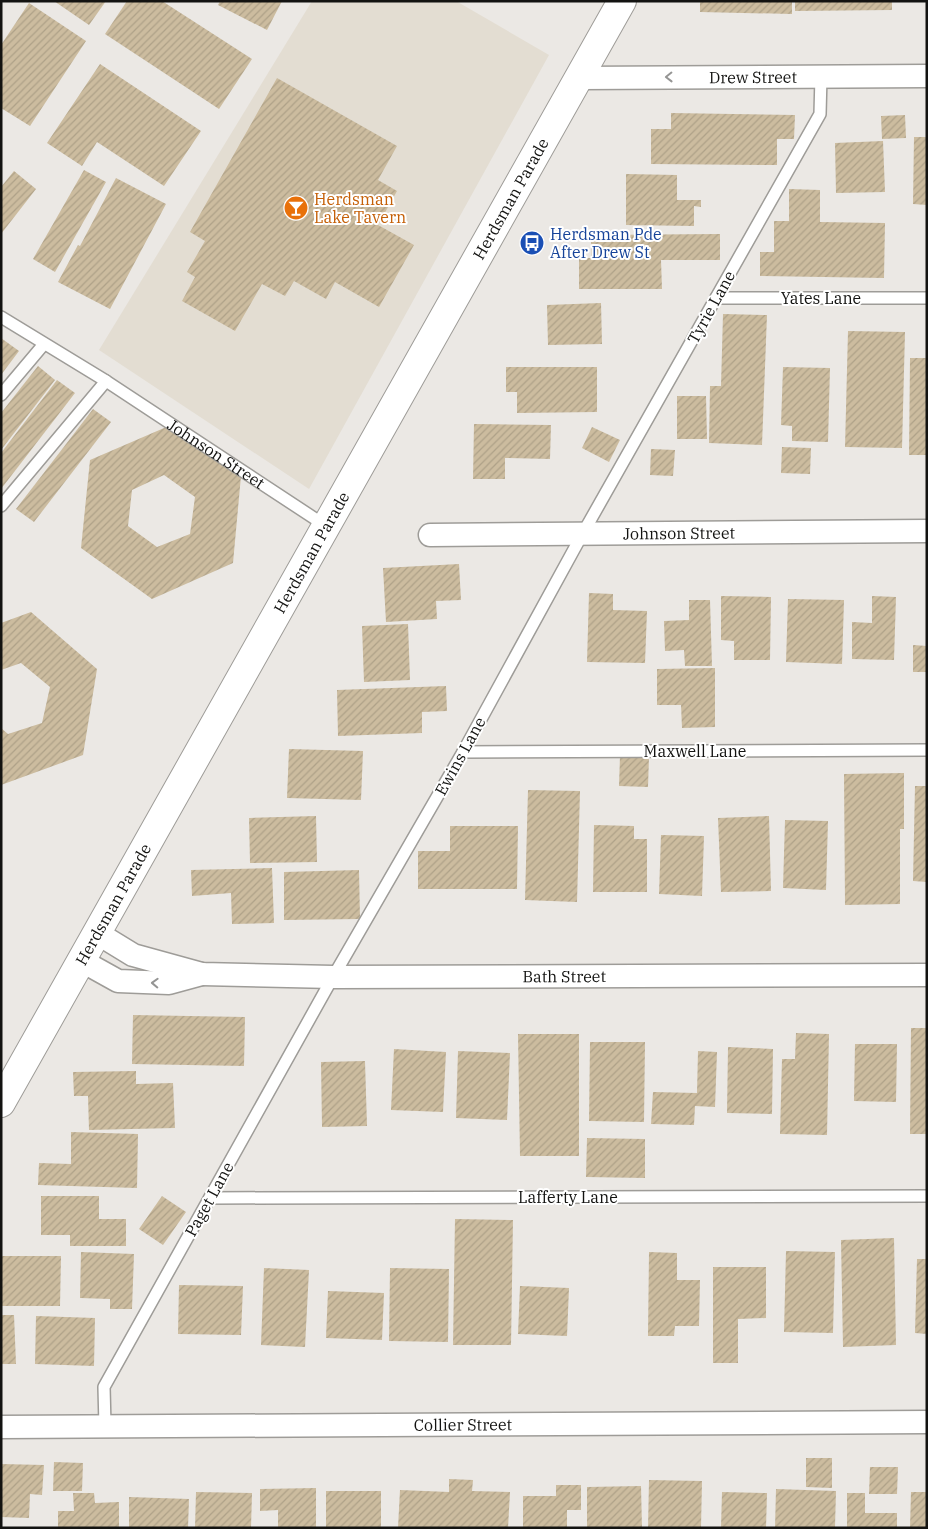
<svg xmlns="http://www.w3.org/2000/svg" width="928" height="1529" viewBox="0 0 928 1529" font-family="'IBM Plex Serif',serif">
	<defs>
		<pattern id="building-hatch" width="6" height="6" patternUnits="userSpaceOnUse" patternTransform="scale(1.25)"><rect width="6" height="6" fill="#ccbc9f"/><path d="M-1 1l2-2M0 6l6-6M5 7l2-2" fill="none" stroke="#aea188"/></pattern>
	</defs>
	<rect width="100%" height="100%" fill="#ebe8e4"/>
	<!-- built -->
	<polygon fill="#e3ddd2" points="312,1 456,1 549,55 309,489 99,350"/>
	<!-- building -->
	<g fill="url(#building-hatch)" fill-rule="evenodd">
		<polygon points="54,1 106,1 89,25"/>
		<polygon points="127,1 162,1 252,59 219,109 105,34"/>
		<polygon points="220,1 282,1 267,30 218,5"/>
		<polygon points="700,1 792,1 792,14 700,12"/>
		<polygon points="795,1 892,1 892,10 795,11"/>
		<polygon points="29,3 86,41 30,126 1,108 1,45"/>
		<polygon points="100,64 201,131 164,186 97,142 82,166 47,143"/>
		<polygon points="277,78 397,146 378,180 397,191 378,225 414,245 379,307 335,282 326,299 294,281 285,296 262,284 235,331 182,301 195,277 187,272 205,241 190,232"/>
		<polygon points="671,113 795,115 794,139 777,139 777,165 651,164 651,129 671,129"/>
		<polygon points="905,115 906,138 882,139 881,116"/>
		<polygon points="914,137 927,137 927,205 913,204"/>
		<polygon points="883,141 885,192 836,193 835,143"/>
		<polygon points="84,170 106,182 55,272 33,259"/>
		<polygon points="14,171 36,189 1,234 1,187"/>
		<polygon points="626,174 677,175 677,200 701,200 701,207 694,206 694,226 626,225"/>
		<polygon points="116,178 166,204 110,309 58,282 78,245 80,246"/>
		<polygon points="789,189 820,190 820,222 885,223 884,278 760,276 760,252 774,252 774,221 789,221"/>
		<polygon points="720,234 720,260 661,260 662,289 579,289 579,258 591,258 591,235"/>
		<polygon points="601,303 602,344 548,345 547,305"/>
		<polygon points="723,314 767,315 762,445 709,443 710,386 721,386"/>
		<polygon points="848,331 905,332 902,448 845,447"/>
		<polygon points="1,338 19,351 1,375"/>
		<polygon points="910,358 927,358 927,455 909,455"/>
		<polygon points="38,366 55,380 1,450 1,413"/>
		<polygon points="506,367 597,367 597,412 517,413 517,392 506,392"/>
		<polygon points="783,367 830,368 828,442 792,441 792,426 781,425"/>
		<polygon points="57,380 75,393 1,489 1,453"/>
		<polygon points="677,396 706,396 707,439 677,439"/>
		<polygon points="93,409 111,422 34,522 16,509"/>
		<polygon points="474,424 551,425 550,459 505,458 505,479 473,479"/>
		<path d="M171,425L241,476L233,563L152,599L81,548L90,460ZM164,475L195,497L190,534L157,547L128,526L132,490Z"/>
		<polygon points="592,427 620,440 609,462 582,448"/>
		<polygon points="782,447 811,448 810,474 781,473"/>
		<polygon points="651,449 675,450 673,476 650,475"/>
		<polygon points="459,564 461,600 436,601 437,619 386,622 383,568"/>
		<polygon points="589,593 613,594 613,610 647,611 645,663 587,662"/>
		<polygon points="721,596 771,597 770,660 734,660 734,641 721,640"/>
		<polygon points="872,596 896,597 894,660 852,659 852,622 872,623"/>
		<polygon points="788,599 844,600 842,664 786,662"/>
		<polygon points="689,600 710,600 712,666 685,666 684,650 665,651 664,621 689,620"/>
		<polygon points="31,612 97,669 83,755 1,785 1,728 8,734 42,723 50,687 21,663 1,670 1,623"/>
		<polygon points="408,624 410,680 364,682 362,626"/>
		<polygon points="913,645 927,646 927,672 913,672"/>
		<polygon points="715,668 715,727 682,728 681,705 657,705 657,669"/>
		<polygon points="446,686 447,711 422,712 422,733 338,736 337,690"/>
		<polygon points="289,749 363,751 361,800 287,798"/>
		<polygon points="620,756 649,757 648,787 619,786"/>
		<polygon points="904,773 904,829 900,829 900,904 845,905 844,774"/>
		<polygon points="915,786 927,786 927,882 913,881"/>
		<polygon points="528,790 580,791 577,902 525,900"/>
		<polygon points="316,816 317,862 250,863 249,818"/>
		<polygon points="769,816 771,891 721,892 718,818"/>
		<polygon points="785,820 828,821 826,890 783,888"/>
		<polygon points="594,825 634,826 634,839 647,839 647,892 593,892"/>
		<polygon points="450,826 518,826 517,889 418,889 418,851 450,851"/>
		<polygon points="661,835 704,836 702,896 659,894"/>
		<polygon points="272,868 274,923 232,924 231,893 192,896 191,870"/>
		<polygon points="359,870 360,919 284,920 284,872"/>
		<polygon points="133,1015 245,1017 244,1066 132,1064"/>
		<polygon points="911,1028 927,1028 927,1134 910,1134"/>
		<polygon points="796,1033 829,1034 827,1135 780,1134 782,1059 795,1059"/>
		<polygon points="518,1034 579,1034 579,1156 520,1156"/>
		<polygon points="590,1042 645,1042 644,1122 589,1121"/>
		<polygon points="855,1044 897,1044 896,1102 854,1101"/>
		<polygon points="728,1047 773,1049 772,1114 727,1113"/>
		<polygon points="394,1049 446,1052 443,1112 391,1110"/>
		<polygon points="458,1051 510,1053 507,1120 456,1118"/>
		<polygon points="698,1051 717,1052 715,1107 695,1106 694,1125 651,1124 653,1092 697,1093"/>
		<polygon points="365,1061 367,1126 322,1127 321,1062"/>
		<polygon points="136,1071 136,1084 173,1083 175,1128 89,1130 88,1096 74,1096 73,1072"/>
		<polygon points="71,1132 138,1134 137,1188 38,1185 39,1163 71,1164"/>
		<polygon points="587,1138 645,1139 645,1178 586,1177"/>
		<polygon points="41,1196 99,1196 99,1219 126,1219 126,1246 70,1246 70,1235 41,1235"/>
		<polygon points="162,1196 186,1212 163,1245 139,1229"/>
		<polygon points="455,1219 513,1220 511,1345 453,1345"/>
		<polygon points="894,1238 896,1345 843,1347 841,1240"/>
		<polygon points="786,1251 835,1252 833,1333 784,1332"/>
		<polygon points="81,1252 134,1254 132,1309 110,1309 110,1299 80,1298"/>
		<polygon points="649,1252 677,1253 677,1280 700,1280 699,1326 675,1326 674,1336 648,1336"/>
		<polygon points="1,1256 61,1256 60,1306 1,1306"/>
		<polygon points="917,1259 927,1259 927,1334 915,1333"/>
		<polygon points="713,1267 766,1267 766,1318 738,1319 738,1363 713,1363"/>
		<polygon points="264,1268 309,1270 305,1347 261,1345"/>
		<polygon points="390,1268 449,1269 448,1342 389,1341"/>
		<polygon points="179,1285 243,1286 241,1335 178,1334"/>
		<polygon points="520,1286 569,1288 567,1336 518,1334"/>
		<polygon points="328,1291 384,1293 382,1340 326,1338"/>
		<polygon points="1,1315 14,1315 16,1364 1,1364"/>
		<polygon points="36,1316 95,1318 94,1366 35,1364"/>
		<polygon points="806,1458 832,1458 832,1488 806,1487"/>
		<polygon points="54,1462 83,1463 82,1491 53,1491"/>
		<polygon points="1,1464 44,1465 42,1495 30,1494 29,1518 1,1517"/>
		<polygon points="870,1467 898,1467 897,1494 869,1494"/>
		<polygon points="449,1479 473,1480 472,1491 510,1492 508,1528 398,1528 400,1490 449,1492"/>
		<polygon points="649,1480 702,1481 701,1528 648,1528"/>
		<polygon points="556,1485 581,1485 581,1510 567,1510 567,1528 523,1528 523,1496 556,1496"/>
		<polygon points="641,1486 642,1528 587,1528 587,1487"/>
		<polygon points="316,1488 316,1528 278,1528 278,1510 260,1511 260,1489"/>
		<polygon points="776,1489 836,1491 835,1527 775,1528"/>
		<rect x="326" y="1491" width="55" height="37"/>
		<polygon points="196,1492 252,1493 251,1528 195,1528"/>
		<polygon points="722,1492 767,1493 766,1528 721,1528"/>
		<polygon points="911,1492 927,1492 927,1528 910,1528"/>
		<polygon points="73,1493 94,1493 95,1503 119,1502 119,1528 58,1528 58,1511 74,1511"/>
		<polygon points="847,1493 865,1493 865,1513 897,1513 897,1528 847,1528"/>
		<polygon points="129,1497 189,1499 188,1528 129,1528"/>
	</g>
	<g fill="none" stroke-linecap="round" stroke-linejoin="round">
		<defs>
			<g id="service">
				<polyline points="716,298 927,298"/>
				<path id="s1" d="M1,317L106,381L326,526"/>
				<polyline points="1,395 44,344"/>
				<polyline points="1,506 106,381"/>
				<polyline points="463,752 927,750"/>
				<polyline points="210,1198 927,1196"/>
				<polyline points="105,1426 104,1387 333,977 463,752 583,533 820,114 821,76"/>
			</g>
			<g id="minor">
				<path id="s2" d="M579,78L927,76"/>
				<path id="s3" d="M430,535L927,531"/>
				<path id="s4" d="M97,933L133,955L202,974L333,977L927,975"/>
				<polyline points="82,961 118,981 169,983 202,974"/>
				<path id="s5" d="M1,1427L927,1422"/>
			</g>
			<g id="secondary">
				<path id="s6" d="M1,1103L622,1"/>
			</g>
		</defs>
		<!-- service casing -->
		<use href="#service" stroke="#9e9c98" stroke-width="14"/>
		<!-- minor casing -->
		<use href="#minor" stroke="#9e9c98" stroke-width="25"/>
		<!-- secondary casing -->
		<use href="#secondary" stroke="#9e9c98" stroke-width="30"/>
		<!-- service -->
		<use href="#service" stroke="#fff" stroke-width="11"/>
		<!-- minor -->
		<use href="#minor" stroke="#fff" stroke-width="22"/>
		<!-- secondary -->
		<use href="#secondary" stroke="#fff" stroke-width="28"/>
	</g>
	<!-- one-way arrows -->
	<defs><path id="oneway-chevron" d="M-2-3.5L2.5 0L-2 3.5" fill="none" stroke-width="1.6" stroke-linecap="round" stroke-linejoin="round" transform="scale(1.25)"/></defs>
	<g stroke="#959594">
		<use href="#oneway-chevron" transform="translate(669 77) rotate(179)"/>
		<use href="#oneway-chevron" transform="translate(155 983) rotate(-178)"/>
	</g>
	<!-- icons -->
	<defs>
		<symbol id="bar-disc" viewBox="-11 -11 22 22"><circle r="9.5" fill="#e8710a" stroke="#fff"/><path d="M-6-5H6L.8 .8V4.5H3.5V6h-7V4.5H-.8V.8Z" fill="#fff"/></symbol>
		<symbol id="bus-disc" viewBox="-11 -11 22 22"><circle r="9.5" fill="#1a4fb4" stroke="#fff"/><path d="M-5-6H5V4H4V6H2V4H-2V6H-4V4H-5ZM-3.5-4V0h7V-4ZM-3.5 1.2v1.5H-2V1.2ZM2 1.2v1.5H3.5V1.2Z" fill="#fff"/></symbol>
	</defs>
	<g fill-rule="evenodd">
		<use href="#bar-disc" x="282" y="194" width="28" height="28"/>
		<use href="#bus-disc" x="518" y="229" width="28" height="28"/>
	</g>
	<g text-anchor="middle" dominant-baseline="central" stroke-width="4" stroke-linejoin="round" paint-order="stroke">
		<!-- street labels -->
		<g font-size="16" fill="#131311" stroke="#fff">
			<text stroke="none"><textPath href="#s2" startOffset="174">Drew Street</textPath></text>
			<text stroke="none"><textPath href="#s6" startOffset="1038">Herdsman Parade</textPath></text>
			<text x="821" y="298">Yates Lane</text>
			<text transform="translate(711 307) rotate(-61)">Tyrie Lane</text>
			<text stroke="none"><textPath href="#s1" startOffset="255">Johnson Street</textPath></text>
			<text stroke="none"><textPath href="#s3" startOffset="249">Johnson Street</textPath></text>
			<text stroke="none"><textPath href="#s6" startOffset="632">Herdsman Parade</textPath></text>
			<text x="695" y="751">Maxwell Lane</text>
			<text transform="translate(460 756) rotate(-61)">Ewins Lane</text>
			<text stroke="none"><textPath href="#s6" startOffset="228">Herdsman Parade</textPath></text>
			<text stroke="none"><textPath href="#s4" startOffset="476">Bath Street</textPath></text>
			<text x="568" y="1197">Lafferty Lane</text>
			<text transform="translate(209 1199) rotate(-61)">Paget Lane</text>
			<text stroke="none"><textPath href="#s5" startOffset="462">Collier Street</textPath></text>
		</g>
		<!-- food labels -->
		<g font-size="16" fill="#c56008" stroke="#fff" text-anchor="start">
			<text x="314" y="199">Herdsman<tspan x="314" dy="18">Lake Tavern</tspan></text>
		</g>
		<!-- transit labels -->
		<g font-size="16" fill="#164399" stroke="#fff" text-anchor="start">
			<text x="550" y="234">Herdsman Pde<tspan x="550" dy="18">After Drew St</tspan></text>
		</g>
	</g>
	<!-- border -->
	<rect width="928" height="1529" fill="none" stroke="#131311" stroke-width="5"/>
</svg>
